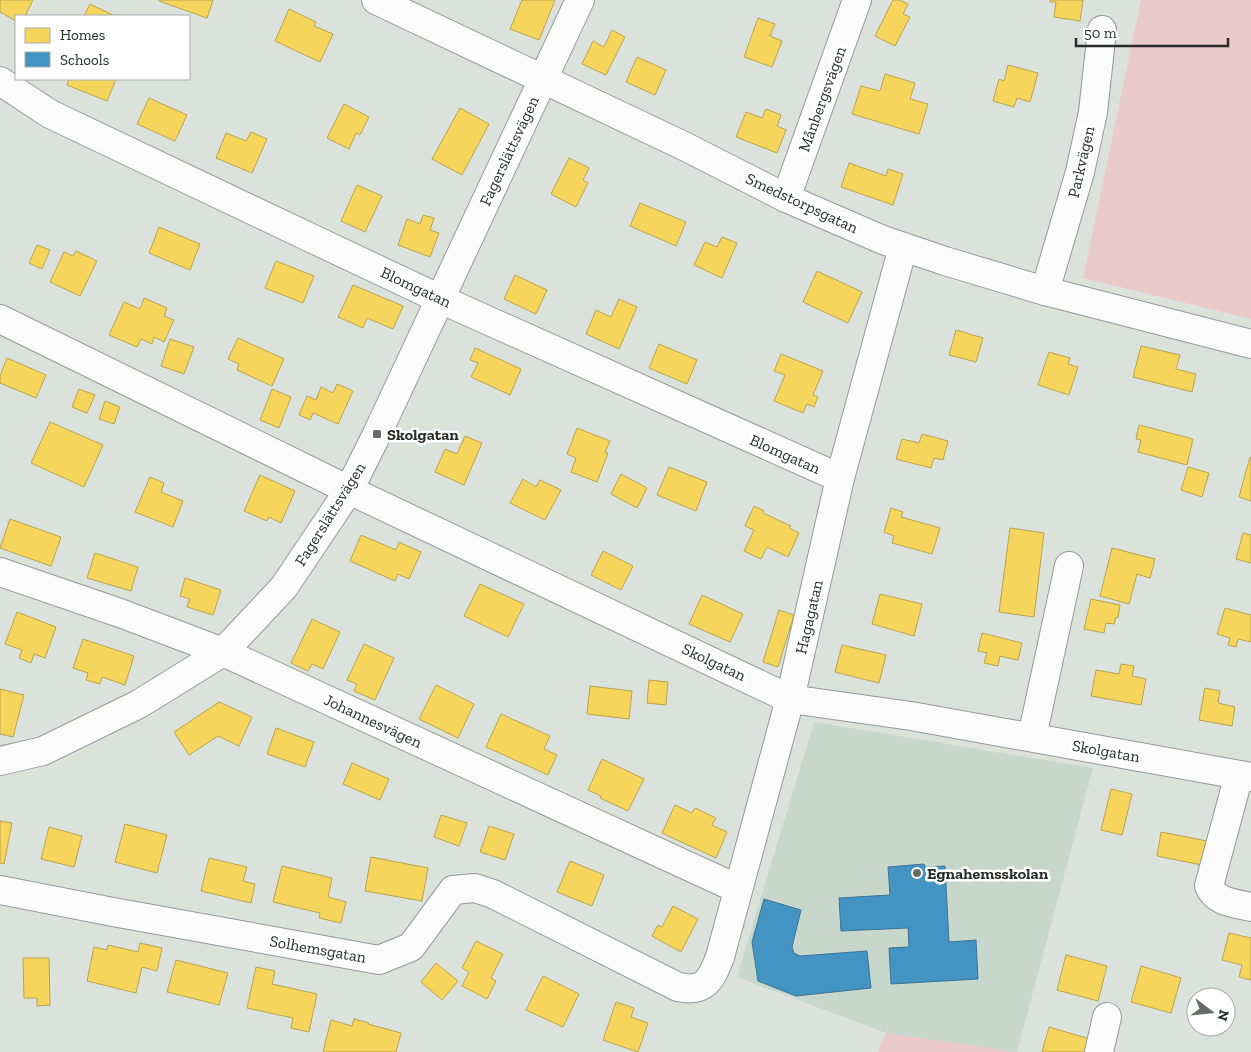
<svg xmlns="http://www.w3.org/2000/svg" width="1251" height="1052" viewBox="0 0 1251 1052" font-family="'Zilla Slab',serif">
	<rect width="100%" height="100%" fill="#dbe2dc"/>
	<!-- built -->
	<polygon fill="#c8d7cc" points="814,722 1093,768 1017,1052 886,1033 737,977"/>
	<!-- green -->
	<g fill="#e9cac8">
		<polygon points="1141,0 1251,0 1251,319 1083,278"/>
		<polygon points="886,1033 1017,1052 878,1052"/>
	</g>
	<!-- homes -->
	<g fill="#f6d55c" stroke="#b8a24d">
		<polygon points="0,0 33,0 25,16 26,16 16,16 16,21 0,12"/>
		<polygon points="159,0 213,0 207,18 159,1"/>
		<polygon points="522,0 555,0 539,40 510,29"/>
		<polygon points="893,0 900,0 908,4 903,14 910,17 895,46 875,36"/>
		<polygon points="1050,0 1083,0 1080,21 1054,17 1056,2 1050,2"/>
		<polygon points="90,4 115,16 84,16"/>
		<polygon points="289,9 316,22 314,26 333,34 320,62 275,41"/>
		<polygon points="758,18 775,24 770,36 782,41 772,67 744,57"/>
		<polygon points="612,30 625,37 606,75 582,64 593,41 604,47"/>
		<polygon points="637,57 666,70 655,95 626,82"/>
		<polygon points="1008,65 1038,73 1030,102 1017,98 1014,107 993,101 999,79 1004,81"/>
		<polygon points="885,74 915,83 910,99 928,104 919,134 852,114 861,86 880,91"/>
		<polygon points="69,79 116,79 107,101 67,85"/>
		<polygon points="149,98 187,115 175,141 137,124"/>
		<polygon points="344,104 369,117 360,135 356,133 349,149 327,138"/>
		<polygon points="460,108 489,124 462,175 432,159"/>
		<polygon points="766,109 781,115 777,126 786,130 777,153 736,137 746,112 762,118"/>
		<polygon points="251,132 267,139 252,173 216,158 226,133 246,141"/>
		<polygon points="569,158 589,168 583,180 588,183 576,207 551,194"/>
		<polygon points="849,163 886,176 888,169 903,174 893,205 841,187"/>
		<polygon points="357,185 382,196 365,232 341,221"/>
		<polygon points="640,203 686,222 676,246 630,226"/>
		<polygon points="423,215 434,218 430,230 439,233 430,257 398,245 407,219 420,224"/>
		<polygon points="159,227 200,244 190,270 149,253"/>
		<polygon points="722,237 737,243 722,278 694,265 705,242 717,247"/>
		<polygon points="37,245 50,250 42,269 29,263"/>
		<polygon points="76,251 97,261 80,296 50,282 64,252 73,256"/>
		<polygon points="276,261 314,276 303,303 265,288"/>
		<polygon points="817,271 862,292 848,323 803,302"/>
		<polygon points="515,275 547,290 536,314 504,299"/>
		<polygon points="353,285 403,306 393,329 367,318 363,328 338,317"/>
		<polygon points="144,298 167,308 164,316 174,320 164,342 154,337 152,344 141,339 137,347 109,335 124,302 140,309"/>
		<polygon points="619,299 637,307 619,349 586,334 596,310 611,317"/>
		<polygon points="956,330 983,338 976,362 949,355"/>
		<polygon points="238,338 284,359 272,386 237,370 239,364 228,359"/>
		<polygon points="170,339 194,347 184,374 161,366"/>
		<polygon points="659,344 697,360 687,384 649,368"/>
		<polygon points="1141,346 1180,355 1176,369 1196,374 1192,392 1133,377"/>
		<polygon points="475,348 521,369 510,395 471,377 478,363 470,360"/>
		<polygon points="1049,352 1070,358 1068,364 1078,367 1069,395 1038,385"/>
		<polygon points="781,354 823,371 813,395 818,397 814,407 807,404 803,413 774,401 785,375 774,371"/>
		<polygon points="7,358 46,375 36,398 0,383 0,376"/>
		<polygon points="337,384 353,391 338,424 313,413 310,420 299,415 307,396 316,400 321,387 333,393"/>
		<polygon points="79,389 95,395 87,413 72,407"/>
		<polygon points="272,389 291,397 279,428 260,420"/>
		<polygon points="105,401 120,407 114,424 99,419"/>
		<polygon points="50,422 103,445 84,487 31,463"/>
		<polygon points="1139,425 1193,439 1187,465 1138,452 1141,440 1136,439"/>
		<polygon points="577,428 610,441 605,452 608,453 597,482 571,472 576,458 567,454"/>
		<polygon points="922,434 948,441 943,460 934,458 931,468 896,459 902,439 919,443"/>
		<polygon points="465,436 482,443 464,485 435,472 445,449 457,454"/>
		<polygon points="1250,457 1251,457 1251,501 1239,497"/>
		<polygon points="669,467 707,482 696,511 657,495"/>
		<polygon points="1188,467 1209,473 1202,497 1181,490"/>
		<polygon points="621,474 647,488 637,508 611,494"/>
		<polygon points="260,475 295,491 281,523 269,517 267,521 244,511"/>
		<polygon points="150,477 164,483 161,492 183,501 173,527 135,512"/>
		<polygon points="523,479 536,487 540,480 561,490 545,520 510,503"/>
		<polygon points="754,506 764,511 763,513 791,526 789,528 799,533 788,557 767,547 761,559 744,551 754,530 745,526"/>
		<polygon points="891,508 903,512 901,517 940,528 932,554 892,543 894,536 884,532"/>
		<polygon points="10,519 61,537 51,566 0,548"/>
		<polygon points="1010,528 1044,533 1034,617 999,612"/>
		<polygon points="1243,533 1251,535 1251,563 1236,559"/>
		<polygon points="361,535 396,550 399,542 421,552 409,579 398,574 395,581 350,561"/>
		<polygon points="1112,548 1155,559 1150,578 1137,574 1129,604 1100,596"/>
		<polygon points="603,551 633,566 621,590 591,575"/>
		<polygon points="95,553 138,567 131,591 87,578"/>
		<polygon points="185,578 221,590 213,615 187,607 190,599 180,596"/>
		<polygon points="480,584 524,604 508,637 464,616"/>
		<polygon points="880,594 922,604 914,636 872,624"/>
		<polygon points="702,595 743,614 730,642 689,624"/>
		<polygon points="1091,599 1120,605 1118,618 1116,617 1114,624 1106,623 1104,633 1084,629"/>
		<polygon points="1225,608 1251,615 1251,642 1238,639 1236,647 1228,645 1230,638 1217,634"/>
		<polygon points="779,610 794,615 778,667 763,662"/>
		<polygon points="17,612 56,627 45,658 34,654 31,663 19,658 22,650 5,644"/>
		<polygon points="312,619 340,632 323,669 312,664 308,671 291,663"/>
		<polygon points="982,633 1022,643 1018,660 1000,656 998,666 984,663 987,653 978,651"/>
		<polygon points="83,639 134,656 125,685 102,677 100,684 86,680 88,673 73,668"/>
		<polygon points="364,644 394,658 375,700 354,691 357,684 347,680"/>
		<polygon points="842,645 886,655 879,683 835,672"/>
		<polygon points="1121,664 1134,666 1132,676 1146,679 1141,705 1091,696 1096,670 1119,674"/>
		<polygon points="649,680 668,682 666,705 647,703"/>
		<polygon points="436,685 474,704 458,738 419,719"/>
		<polygon points="590,686 632,691 629,719 587,714"/>
		<polygon points="1205,688 1220,691 1218,703 1235,707 1232,726 1199,720"/>
		<polygon points="0,689 24,695 13,737 0,734"/>
		<polygon points="219,702 252,717 239,746 218,736 189,755 174,732"/>
		<polygon points="501,714 550,736 544,749 557,755 548,775 486,747"/>
		<polygon points="276,728 314,742 305,767 267,754"/>
		<polygon points="602,759 644,779 628,811 600,798 601,796 588,790"/>
		<polygon points="352,763 389,779 380,800 343,784"/>
		<polygon points="1111,789 1132,794 1122,835 1101,830"/>
		<polygon points="675,805 692,813 695,808 716,818 712,825 727,832 716,858 662,833"/>
		<polygon points="441,815 467,823 459,846 434,837"/>
		<polygon points="0,821 12,823 4,864 0,863"/>
		<polygon points="125,824 167,835 157,873 115,862"/>
		<polygon points="489,826 514,834 505,860 480,852"/>
		<polygon points="49,827 82,836 74,867 41,859"/>
		<polygon points="1161,832 1207,841 1202,865 1157,856"/>
		<polygon points="371,857 428,868 422,901 365,891"/>
		<polygon points="209,858 247,867 243,881 255,884 251,903 201,891"/>
		<polygon points="570,861 604,875 592,906 557,892"/>
		<polygon points="282,866 332,878 328,897 346,902 341,923 319,918 320,913 273,902"/>
		<polygon points="673,906 698,919 681,952 652,936 658,925 662,927"/>
		<polygon points="1229,933 1251,938 1251,980 1239,977 1242,965 1222,960"/>
		<polygon points="476,941 503,954 491,978 496,981 487,999 462,986 469,972 462,968"/>
		<polygon points="140,943 162,948 157,971 142,967 136,993 87,981 94,947 107,950 108,945 138,952"/>
		<polygon points="1066,955 1107,966 1098,1001 1057,990"/>
		<polygon points="23,958 49,958 50,1005 37,1006 37,998 24,998"/>
		<polygon points="176,960 228,973 219,1005 167,992"/>
		<polygon points="436,963 458,981 442,1000 421,982"/>
		<polygon points="1141,966 1181,978 1171,1013 1131,1002"/>
		<polygon points="256,967 275,971 272,984 317,994 309,1032 291,1028 293,1018 247,1008"/>
		<polygon points="543,976 579,994 563,1027 526,1010"/>
		<polygon points="616,1002 634,1008 631,1017 648,1023 638,1052 603,1040"/>
		<polygon points="354,1019 369,1023 368,1024 401,1033 396,1052 323,1052 331,1020 352,1026"/>
		<polygon points="1049,1027 1090,1039 1086,1052 1042,1052"/>
	</g>
	<!-- schools -->
	<g fill="#4393c3" stroke="#3b7495">
		<polygon points="924,864 925,867 945,866 949,942 976,940 978,979 891,984 889,948 909,947 908,928 841,931 839,898 890,895 888,867"/>
		<polygon points="764,899 801,910 792,947 794,953 800,956 867,951 871,988 796,996 758,981 752,942"/>
	</g>
	<g fill="none" stroke-linecap="round" stroke-linejoin="round">
		<defs>
			<g id="minor">
				<polyline points="376,0 686,147 786,198 883,240 945,261 1045,291 1251,344"/>
				<polyline points="0,81 50,114 313,239 440,299 840,478"/>
				<polyline points="786,198 857,0"/>
				<polyline points="1045,291 1080,172 1093,112 1102,30"/>
				<polyline points="0,319 349,490 790,699 911,716 1251,777"/>
				<polyline points="0,572 120,613 223,652 738,889"/>
				<polyline points="1032,737 1069,566"/>
				<polyline points="0,761 43,751 139,704 223,652 284,587 349,490 377,434 580,0"/>
				<path d="M1239,775L1209,886C1216,903 1235,903 1251,907"/>
				<path d="M0,890L113,912L379,960L411,947L453,890L475,888L493,894L678,987C705,993 711,980 720,957L790,699L840,478L903,247"/>
				<polyline points="1099,1052 1107,1017"/>
			</g>
		</defs>
		<!-- minor casing -->
		<use href="#minor" stroke="#959996" stroke-width="30"/>
		<!-- minor -->
		<use href="#minor" stroke="#fafbfa" stroke-width="28"/>
	</g>
	<!-- markers -->
	<g fill="#666c68" stroke="#fff" stroke-width="2">
		<rect x="372" y="429" width="10" height="10" rx="2.5"/>
		<circle cx="917" cy="873" r="5"/>
	</g>
	<g text-anchor="middle" dominant-baseline="central" stroke-width="5" stroke-linejoin="round" paint-order="stroke">
		<!-- street labels -->
		<g font-size="16" fill="#272c29" stroke="#fff">
			<text transform="translate(822 99) rotate(-70)">Månbergsvägen</text>
			<text transform="translate(509 151) rotate(-65)">Fagerslättsvägen</text>
			<text transform="translate(1081 162) rotate(-77)">Parkvägen</text>
			<text transform="translate(802 203) rotate(25)">Smedstorpsgatan</text>
			<text transform="translate(416 287) rotate(25)">Blomgatan</text>
			<text transform="translate(785 454) rotate(24)">Blomgatan</text>
			<text transform="translate(330 514) rotate(-58)">Fagerslättsvägen</text>
			<text transform="translate(809 617) rotate(-77)">Hagagatan</text>
			<text transform="translate(714 662) rotate(25)">Skolgatan</text>
			<text transform="translate(373 721) rotate(25)">Johannesvägen</text>
			<text transform="translate(1106 751) rotate(10)">Skolgatan</text>
			<text transform="translate(318 949) rotate(10)">Solhemsgatan</text>
		</g>
		<!-- poi labels -->
		<g font-size="16" font-weight="bold" fill="#272c29" stroke="#fff" text-anchor="start">
			<text x="387" y="434">Skolgatan</text>
			<text x="927" y="873">Egnahemsskolan</text>
		</g>
	</g>
	<!-- legend -->
	<rect x="15" y="15" width="175" height="65" fill="#ffffff" stroke="#a9aba9"/>
	<rect x="25" y="28" width="25" height="15" fill="#f6d55c" stroke="#a9aba9"/>
	<text x="60" y="40" font-size="15" fill="#272c29">Homes</text>
	<rect x="25" y="52" width="25" height="15" fill="#4393c3" stroke="#a9aba9"/>
	<text x="60" y="65" font-size="15" fill="#272c29">Schools</text>
	<!-- north arrow -->
	<g transform="translate(1211 1012) rotate(106)"><circle r="24" fill="#ffffff" stroke="#a9aba9"/>
	<path d="M0-4L9 19L0 12L-9 19Z" fill="#666c68"/>
	<text y="-8" font-size="14" font-weight="bold" text-anchor="middle" fill="#272c29">N</text>
	</g>
	<!-- scale -->
	<path d="M1076 38v8h152v-8" fill="none" stroke="#272c29" stroke-width="2.5"/>
	<text x="1084" y="38" font-size="15" fill="#272c29" stroke="#ffffff" stroke-width="4" paint-order="stroke">50 m</text>
</svg>
